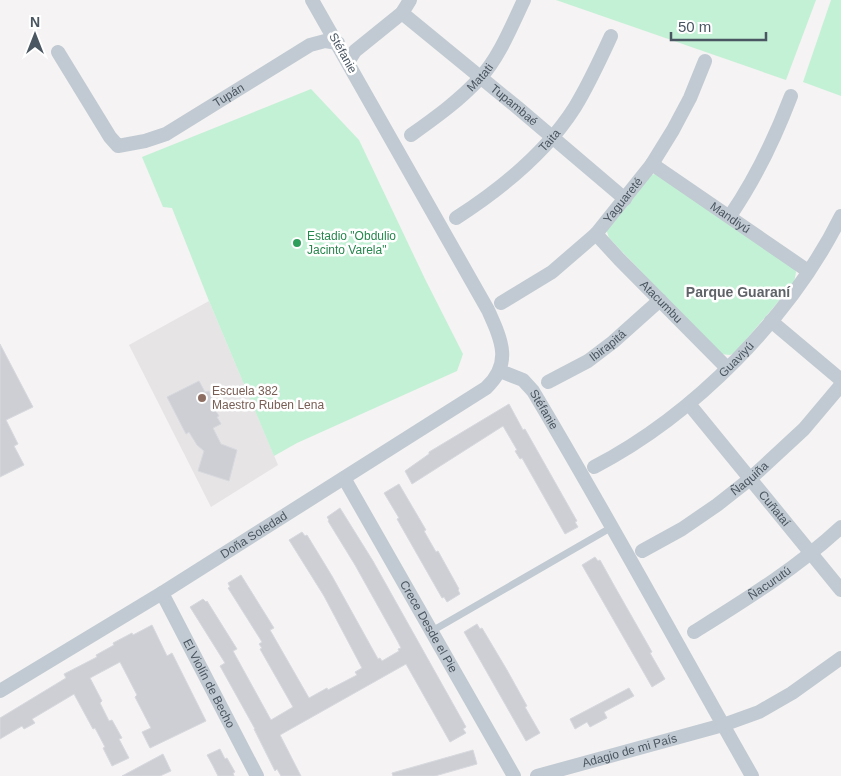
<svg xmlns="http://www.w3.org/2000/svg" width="841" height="776" viewBox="0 0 841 776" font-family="Helvetica,sans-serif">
	<rect width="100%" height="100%" fill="#f5f3f3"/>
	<!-- education -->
	<polygon fill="#e6e4e5" points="209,301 278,465 211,507 129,345"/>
	<!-- green -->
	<g fill="#c3f1d5">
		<polygon points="556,0 816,0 786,80"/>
		<polygon points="831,0 841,0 841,96 803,82"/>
		<polygon points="311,89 359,140 425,279 463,354 457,371 297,443 274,456 209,301 172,208 163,207 142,157"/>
		<polygon points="658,173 794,267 796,272 794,283 735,353 730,355 720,354 609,238 606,229 651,175"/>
	</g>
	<!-- building -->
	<g fill="#cdcfd5" stroke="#d7d9de">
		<polygon points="0,344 33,407 6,420 18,444 14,446 24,465 0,477"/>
		<polygon points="199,381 205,392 209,391 215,403 212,405 219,416 217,417 221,424 213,428 221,444 237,450 229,481 198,471 204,451 197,445 189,432 186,434 167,397"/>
		<polygon points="509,404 523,430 525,429 577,521 575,522 578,527 565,534 522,458 520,459 515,451 517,450 503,426 412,484 405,471 429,454 429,452"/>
		<polygon points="399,484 426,530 424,531 436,552 438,551 459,589 458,590 460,594 447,602 444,597 442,598 397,519 399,518 384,493"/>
		<polygon points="340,508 373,561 466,727 463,729 466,733 450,742 406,664 280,735 301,776 281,776 277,769 275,771 254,729 255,729 220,666 225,663 190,607 203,599 206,602 207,601 237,649 233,651 271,720 293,707 260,649 262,648 259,644 262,642 228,588 230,587 228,583 241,575 274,628 270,630 309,698 327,688 328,690 357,675 355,672 362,668 324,596 289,540 302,532 305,536 307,535 332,576 378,659 380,658 382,661 399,651 398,649 401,648 398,642 355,565 328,521 329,520 327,517"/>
		<polygon points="595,557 598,561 600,560 615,587 652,652 650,653 665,679 652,687 582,565"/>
		<polygon points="477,624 480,629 482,628 507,670 527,706 525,707 540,733 526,741 464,632"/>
		<polygon points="152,625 167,656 172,653 206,721 150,748 142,732 151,728 135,697 137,695 120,662 90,678 102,701 100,703 109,721 112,720 122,738 119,739 129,758 112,766 103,748 105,747 95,728 93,729 74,694 32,719 35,723 24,729 22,726 0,739 0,718 66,678 64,674 97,657 96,655 114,645 113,643 132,633 133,635"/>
		<polygon points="629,688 634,696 604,712 607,718 590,727 587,722 575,729 570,719"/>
		<polygon points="220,749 225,759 227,758 235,772 233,773 234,776 218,776 213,766 207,755"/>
		<polygon points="473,750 477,764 435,776 393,776 392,773"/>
		<polygon points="163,754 171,771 160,776 122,776"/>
	</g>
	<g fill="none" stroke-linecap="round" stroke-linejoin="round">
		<!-- lane -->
		<polyline stroke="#c1cad2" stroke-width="7" points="432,631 612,527"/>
		<!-- street -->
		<g stroke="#c1cad2" stroke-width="14">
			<path id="s1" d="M402,13L518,108L625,199"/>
			<path id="s2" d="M58,52L110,137L118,146L145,141L166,134L310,45L325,41L338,43"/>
			<polyline points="348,62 355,51 402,13 410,0"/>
			<path id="s3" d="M411,135C435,118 460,100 480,78C499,58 512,25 524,0"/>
			<path id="s4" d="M652,164L808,271"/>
			<path d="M730,216C756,178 775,138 791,96"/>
			<path id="s5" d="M456,218C501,189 546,153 575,107C589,84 600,60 611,36"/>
			<path id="s6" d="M596,234L619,259L727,368"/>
			<path id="s7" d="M501,303L552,272L596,234L652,164L673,130L690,98L705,61"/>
			<polyline points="771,321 841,380"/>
			<path id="s8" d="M500,371L523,380L533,391C609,518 679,648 752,776"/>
			<path id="s9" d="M548,382L588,361L613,342L660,300"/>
			<path id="s10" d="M689,404L841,590"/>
			<path id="s11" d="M594,467C694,415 791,317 841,216"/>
			<path id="s12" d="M344,478L514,776"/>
			<path id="s13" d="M642,551L682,529L717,505L750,479L804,429L841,385"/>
			<path id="s14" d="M162,593L257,776"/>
			<path id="s15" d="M694,632C745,600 797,568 841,527"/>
			<path id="s16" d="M0,691L162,593L486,388C513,363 501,339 488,310L312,0"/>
			<path id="s17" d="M537,776L723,725L759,712L792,693L841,658"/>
		</g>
	</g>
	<!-- markers -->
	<circle fill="#2e9e5b" stroke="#fff" stroke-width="2" cx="297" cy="243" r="5"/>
	<circle fill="#8d6e63" stroke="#fff" stroke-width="2" cx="202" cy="398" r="5"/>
	<g text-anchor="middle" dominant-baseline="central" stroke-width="5" stroke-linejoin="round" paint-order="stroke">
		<!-- street labels -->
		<g font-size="12" fill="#4a5661" stroke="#fff">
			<text transform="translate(343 53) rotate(61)">Stéfanie</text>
			<text stroke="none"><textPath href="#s3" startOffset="90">Matati</textPath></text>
			<text stroke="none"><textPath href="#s2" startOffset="235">Tupán</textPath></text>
			<text stroke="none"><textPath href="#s1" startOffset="145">Tupambaé</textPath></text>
			<text stroke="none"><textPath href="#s5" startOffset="122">Taita</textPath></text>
			<text stroke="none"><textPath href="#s7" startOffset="161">Yaguareté</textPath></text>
			<text stroke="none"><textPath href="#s4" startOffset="95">Mandiyú</textPath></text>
			<text stroke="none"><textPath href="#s6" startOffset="94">Atacumbu</textPath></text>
			<text stroke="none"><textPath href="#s9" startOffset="70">Ibirapitá</textPath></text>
			<text stroke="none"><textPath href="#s11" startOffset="179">Guaviyú</textPath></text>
			<text stroke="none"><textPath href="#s8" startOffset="61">Stéfanie</textPath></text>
			<text stroke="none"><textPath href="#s13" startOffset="130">Ñaquiña</textPath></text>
			<text stroke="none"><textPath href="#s10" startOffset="135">Cuñataí</textPath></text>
			<text stroke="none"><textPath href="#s16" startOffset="298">Doña Soledad</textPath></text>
			<text stroke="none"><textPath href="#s15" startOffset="90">Ñacurutú</textPath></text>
			<text stroke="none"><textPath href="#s12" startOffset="171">Crece Desde el Pie</textPath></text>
			<text stroke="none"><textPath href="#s14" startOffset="102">El Violín de Becho</textPath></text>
			<text stroke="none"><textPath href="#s17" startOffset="96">Adagio de mi País</textPath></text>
		</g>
		<!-- leisure labels -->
		<g font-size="12" fill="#27864d" stroke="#fff" text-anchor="start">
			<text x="307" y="236">Estadio "Obdulio<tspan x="307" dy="14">Jacinto Varela"</tspan></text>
		</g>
		<!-- education labels -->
		<g font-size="12" fill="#785e54" stroke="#fff" text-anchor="start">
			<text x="212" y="391">Escuela 382<tspan x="212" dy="14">Maestro Ruben Lena</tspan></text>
		</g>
		<!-- neighbourhood labels -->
		<g font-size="14" font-weight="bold" fill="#5f6368" stroke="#fff">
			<text x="738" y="292">Parque Guaraní</text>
		</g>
	</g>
	<!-- north arrow -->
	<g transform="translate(35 35)" stroke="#ffffff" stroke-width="4" paint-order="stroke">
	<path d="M0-4L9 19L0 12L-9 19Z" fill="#4a5661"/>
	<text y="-8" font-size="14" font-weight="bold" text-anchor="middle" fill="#4a5661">N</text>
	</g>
	<!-- scale -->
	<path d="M671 32v8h95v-8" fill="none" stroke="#4a5661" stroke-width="2.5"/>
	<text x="678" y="32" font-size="15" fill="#4a5661" stroke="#ffffff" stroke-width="4" paint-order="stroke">50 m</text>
</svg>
